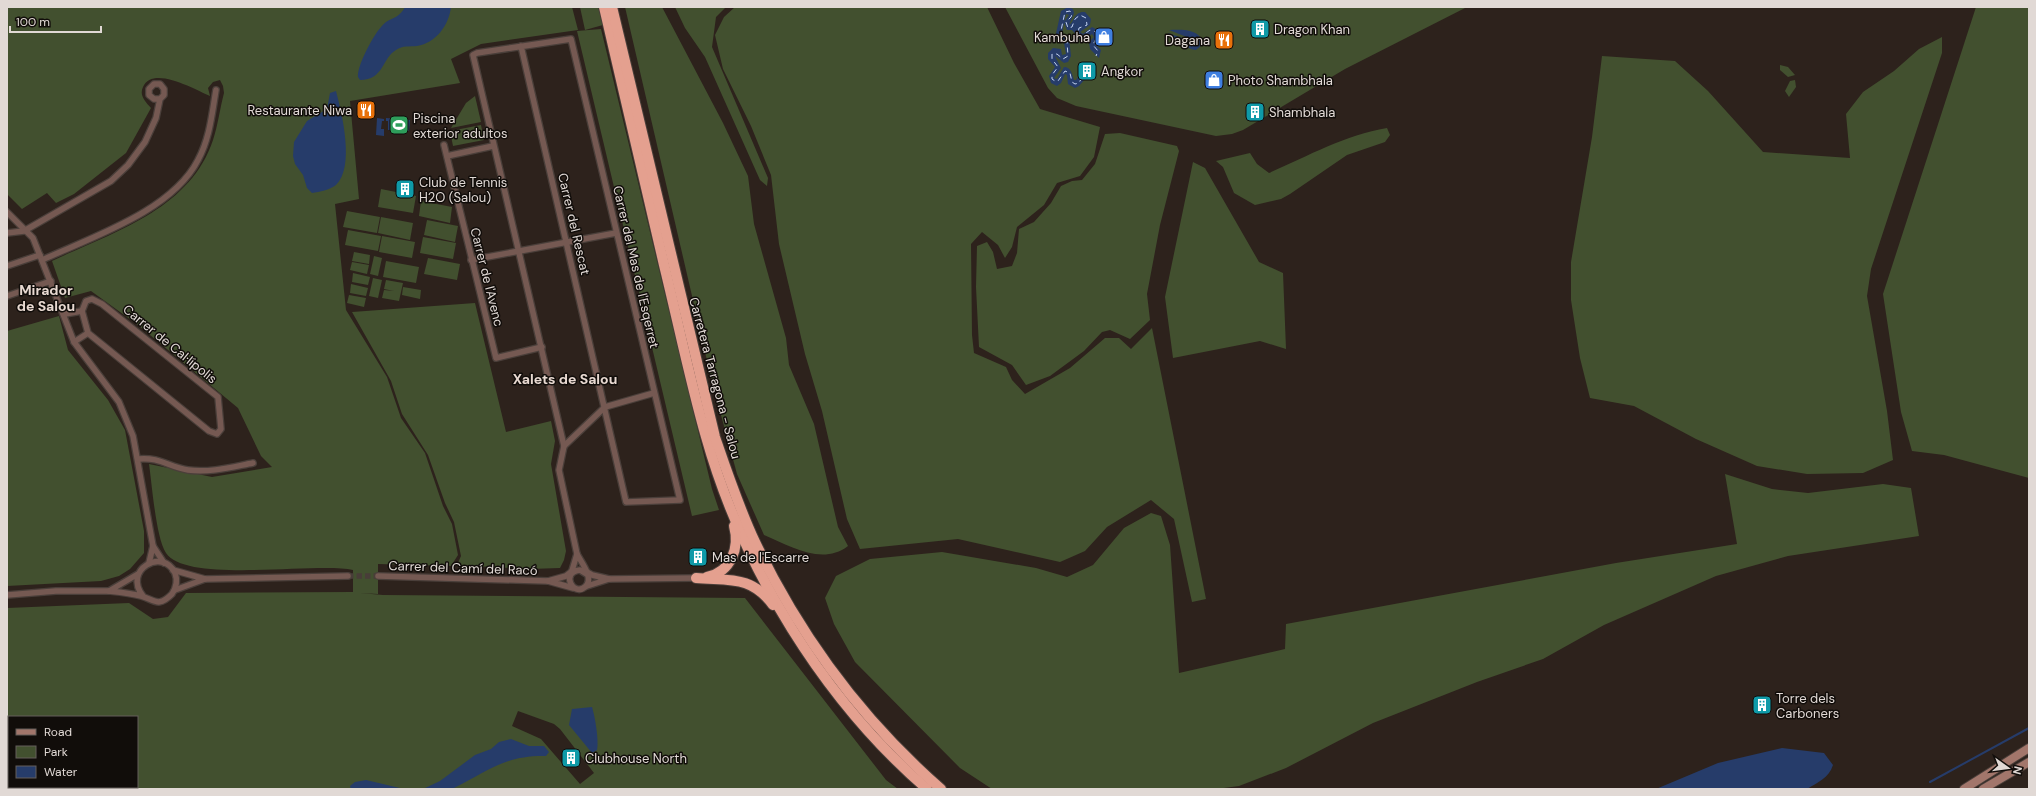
<svg xmlns="http://www.w3.org/2000/svg" width="2036" height="796" viewBox="0 0 2036 796" font-family="'DM Sans',sans-serif">
	<rect width="100%" height="100%" fill="#2d221c"/>
	<!-- green -->
	<g fill="#42502f" fill-rule="evenodd">
		<path d="M7,7H572L578,30L481,44L451,59L460,83L350,101L359,199L335,204L346,310L387,377L401,418L425,453L443,506L452,524L458,555L451,566L378,564V594L360,593L383,595L745,598L886,780L898,789H7V608L129,603L153,619L168,617L186,593L353,592V570C316,562 186,584 166,553C156,538 152,485 149,464L212,477L272,467L261,456L238,408L138,325L91,291L65,298L52,261C111,233 190,210 213,140C218,125 220,108 224,93L223,86L220,80L213,82L208,88L210,96C195,90 153,65 143,87C139,95 145,101 151,108L126,153L74,194L56,203L47,193L22,209L7,194ZM518,711L554,724L560,729L594,773L580,784L541,739L512,726ZM9,717H137V787H9Z"/>
		<polygon points="580,7 598,7 603,25 585,30"/>
		<path d="M625,7H662L723,123L748,176L754,224L786,338L789,365L814,424L838,527L848,546C822,566 790,546 764,535L737,474L712,382Z"/>
		<polygon points="675,7 726,7 716,17 712,47 768,178 767,186 760,180 705,57 685,28"/>
		<polygon points="735,7 987,7 1014,63 1040,109 1100,127 1094,157 1080,176 1057,183 1044,205 1017,227 1012,247 1005,258 998,245 982,232 971,244 972,335 974,353 1006,367 1012,380 1025,394 1070,368 1105,338 1119,338 1131,349 1152,328 1206,599 1192,602 1174,519 1151,500 1107,527 1085,551 1060,562 958,539 860,549 847,519 822,411 805,354 779,244 771,175 751,126 723,69 715,35 724,17"/>
		<polygon points="1005,7 1467,7 1345,69 1243,130 1232,134 1216,136 1076,106 1057,98 1048,88"/>
		<polygon points="1976,7 2029,7 2029,478 1944,455 1912,451 1901,412 1883,294"/>
		<polygon points="601,29 712,489 719,510 692,516 577,31"/>
		<polygon points="1942,37 1942,53 1871,269 1867,296 1887,411 1893,460 1863,473 1807,474 1757,466 1696,439 1634,406 1590,398 1580,358 1571,300 1571,262 1592,137 1602,56 1675,61 1708,91 1763,152 1850,158 1846,114 1863,92 1894,71 1919,49"/>
		<polygon points="1780,65 1788,67 1795,75 1788,77 1780,70"/>
		<polygon points="1795,80 1796,87 1789,97 1785,91 1790,81"/>
		<polygon points="475,96 481,122 451,128 466,103"/>
		<polygon points="481,125 484,140 453,146 450,131"/>
		<path d="M1387,128L1390,135L1385,142L1347,155L1290,194L1281,199L1255,205L1234,193L1223,167L1216,161L1250,153L1257,164L1269,173C1308,156 1345,135 1387,128Z"/>
		<polygon points="1120,133 1177,146 1179,151 1160,225 1147,294 1150,320 1130,339 1110,330 1102,332 1084,351 1050,376 1026,385 1012,365 979,347 976,287 977,246 987,242 993,252 997,269 1012,266 1017,253 1019,229 1034,222 1051,203 1061,186 1072,181 1082,180 1095,164 1105,134"/>
		<polygon points="1193,162 1205,168 1259,262 1283,273 1286,349 1260,341 1173,358 1165,297"/>
		<polygon points="381,189 416,196 413,213 378,207"/>
		<polygon points="421,201 452,207 450,223 419,216"/>
		<polygon points="347,211 380,217 377,233 343,227"/>
		<polygon points="381,217 413,223 410,240 378,233"/>
		<polygon points="427,220 458,226 455,242 424,235"/>
		<polygon points="348,230 381,236 378,251 345,245"/>
		<polygon points="382,236 415,242 412,258 379,252"/>
		<polygon points="423,237 456,243 453,259 420,253"/>
		<polygon points="354,252 370,255 369,264 352,261"/>
		<polygon points="374,256 382,258 378,276 370,274"/>
		<polygon points="428,258 460,264 457,280 424,274"/>
		<polygon points="386,261 419,267 416,283 383,277"/>
		<polygon points="352,262 369,265 367,274 350,270"/>
		<polygon points="353,273 370,277 368,285 352,282"/>
		<polygon points="373,278 382,280 378,298 369,296"/>
		<polygon points="386,280 403,283 399,301 382,298 384,290 394,291 384,289"/>
		<polygon points="351,284 368,288 366,296 350,293"/>
		<polygon points="403,287 421,290 420,299 402,295"/>
		<polygon points="349,295 366,298 364,307 347,303"/>
		<polygon points="475,303 506,432 551,421 555,441 551,464 566,551 564,560 560,568 530,569 457,565 461,556 454,522 445,503 428,455 402,414 391,381 352,312"/>
		<polygon points="59,316 68,350 108,400 125,430 144,531 144,553 130,569 119,576 101,581 7,586 7,331"/>
		<polygon points="1725,474 1772,489 1808,493 1883,484 1911,488 1919,536 1788,556 1716,576 1604,625 1543,659 1477,682 1373,723 1286,768 1239,786 1216,789 992,789 960,768 855,662 834,624 825,598 836,576 870,559 942,552 1036,568 1067,577 1093,565 1124,528 1151,513 1161,516 1170,545 1179,673 1285,649 1286,624 1616,563 1737,544"/>
	</g>
	<!-- water -->
	<g fill="#263c6a">
		<path d="M405,7H451C449,25 436,43 417,46C409,47 403,45 396,50C382,58 384,80 360,80L358,77C357,65 376,29 386,22C394,17 400,17 405,7Z"/>
		<path d="M1068,7L1073,9L1074,13L1069,25C1075,21 1074,11 1085,12L1091,19L1090,25L1080,32L1083,34L1092,27L1098,30L1100,35L1096,45L1101,50L1099,58L1090,49L1089,42L1094,37L1092,34L1085,39H1080L1072,30H1067L1064,22L1069,15L1066,14L1062,33L1069,38L1071,56L1068,62L1064,63L1055,56L1061,68L1054,78L1057,79L1064,67C1071,67 1072,74 1074,80H1076L1079,75L1085,79L1079,86L1075,88L1068,84L1067,75L1065,74L1061,83L1057,86L1051,83L1049,76L1055,67L1048,59V53L1053,48L1061,49L1062,55L1066,54L1064,43L1055,38L1061,11Z"/>
		<path d="M1169,30C1179,30 1193,28 1201,38L1202,45L1196,50C1188,50 1171,38 1168,33L1196,43L1197,41Z"/>
		<path d="M336,91C342,114 355,167 336,185C329,190 320,192 312,193L307,188L303,175L295,164L293,156L294,142L307,121L327,109L330,93Z"/>
		<polygon points="377,118 384,119 384,121 382,121 381,129 384,129 384,136 376,135"/>
		<polygon points="386,118 410,120 409,131 388,130 388,121 386,121"/>
		<path d="M592,707C595,717 599,740 597,750L592,753L569,725L572,709Z"/>
		<path d="M511,739L529,746H544L549,752L546,756C505,755 488,771 454,788C447,792 431,789 423,789L440,781L475,755L491,749L499,742Z"/>
		<path d="M1782,748L1824,753L1833,765C1829,778 1818,782 1807,789H1656L1718,763Z"/>
		<polygon points="366,780 404,789 351,789 350,786 355,782"/>
	</g>
	<g fill="none" stroke-linecap="round" stroke-linejoin="round">
		<!-- stream -->
		<polyline stroke="#263c6a" stroke-width="2" points="1930,782 2029,728"/>
		<!-- ferry -->
		<polyline stroke="#c2d2f1" stroke-width="1" stroke-dasharray="5 4" stroke-linecap="butt" points="1082,77 1079,83 1075,84 1072,82 1070,73 1065,71 1058,81 1055,81 1052,79 1052,75 1058,67 1052,59 1052,54 1057,54 1063,59 1068,56 1067,42 1060,35 1065,12 1070,11 1072,14 1071,17 1066,22 1068,28 1072,27 1075,19 1080,15 1086,18 1087,25 1079,28 1078,33 1082,36 1090,30 1096,32 1097,36 1093,45 1098,51 1096,56"/>
		<!-- street-tunnel -->
		<polyline stroke="#483d38" stroke-width="5.5" stroke-dasharray="5.5 3" stroke-linecap="butt" points="348,576 378,576"/>
		<defs>
			<g id="street">
				<polyline points="521,46 626,502 680,500 571,39 477,53 473,55 564,446"/>
				<polyline points="444,145 496,358 542,347"/>
				<polyline points="447,156 493,146"/>
				<polyline points="7,212 33,238 74,342 119,402 133,436 153,546"/>
				<polyline points="7,233 24,231 111,181 128,165 145,142 156,118 160,99 164,95 164,89 160,84 154,84 149,89 149,95 154,99 160,99"/>
				<path d="M42,260C92,237 172,211 198,160C210,138 212,113 216,90"/>
				<polyline points="471,260 616,233"/>
				<polyline points="7,266 40,255"/>
				<polyline points="7,296 51,281"/>
				<polyline points="65,314 82,311"/>
				<polyline points="74,342 88,333 82,311 86,301 92,299 102,304 218,397 221,429 217,434 209,431 88,333"/>
				<path d="M138,459C161,457 168,467 188,470C210,473 232,467 253,463"/>
				<polyline points="577,554 559,470 564,446 605,407 654,393"/>
				<polyline points="149,563 153,546 164,563"/>
				<polyline points="173,570 205,579 175,590"/>
				<polyline points="585,571 592,575 609,579 587,586"/>
				<polyline points="571,572 566,576 548,581 573,588"/>
				<path d="M138,574L109,591C119,592 130,593 141,596C155,600 158,608 172,594C176,588 178,581 175,573C163,547 122,570 143,596"/>
				<path d="M571,574L577,554C581,562 595,579 585,587C573,597 560,572 580,570L588,575"/>
				<polyline points="378,576 548,581"/>
				<polyline points="205,579 348,576"/>
				<polyline points="609,579 696,578"/>
				<polyline points="7,595 56,591 109,591"/>
			</g>
			<g id="secondary">
				<polyline points="1964,789 2029,748"/>
				<polyline points="1983,789 2029,762"/>
			</g>
			<g id="highway">
				<path d="M604,7C624,93 644,179 664,265C678,322 690,381 706,437C743,568 824,700 927,789"/>
				<path d="M612,7L715,437C727,472 739,508 755,542C800,636 862,720 941,789"/>
				<path d="M707,577C731,572 740,548 734,526"/>
				<path d="M696,578C729,581 751,575 773,605"/>
			</g>
		</defs>
		<!-- street casing -->
		<use href="#street" stroke="#4a3f3a" stroke-width="8"/>
		<!-- secondary casing -->
		<use href="#secondary" stroke="#4a3f3a" stroke-width="10"/>
		<!-- highway casing -->
		<use href="#highway" stroke="#4a3f3a" stroke-width="12"/>
		<!-- street -->
		<use href="#street" stroke="#755952" stroke-width="5.5"/>
		<!-- secondary -->
		<use href="#secondary" stroke="#a2766b" stroke-width="8"/>
		<!-- highway -->
		<use href="#highway" stroke="#e4a08f" stroke-width="10"/>
	</g>
	<!-- icons -->
	<defs>
		<symbol id="building-square" viewBox="-11 -11 22 22"><rect x="-9" y="-9" width="18" height="18" rx="4" fill="#0f9aa8" stroke="#110d0a"/><path d="M-4-6H4V6H1V3H-1V6H-4ZM-2.5-4.3h1.7v1.8h-1.7ZM.8-4.3h1.7v1.8H.8ZM-2.5-1h1.7V.8h-1.7ZM.8-1h1.7V.8H.8Z" fill="#fff"/></symbol>
		<symbol id="shop-square" viewBox="-11 -11 22 22"><rect x="-9" y="-9" width="18" height="18" rx="4" fill="#3f7fe0" stroke="#110d0a"/><path d="M-5-2.5h2.3a2.7 3.5 0 0 1 5.4 0H5L5.5 6h-11ZM-1.5-2.5h3a1.5 2.3 0 0 0-3 0Z" fill="#fff"/></symbol>
		<symbol id="restaurant-square" viewBox="-11 -11 22 22"><rect x="-9" y="-9" width="18" height="18" rx="4" fill="#e8710a" stroke="#110d0a"/><path d="M-5-6h1v4h1v-4h1v4h1v-4h1v5L-1.5 .5V6h-2V.5L-5-1ZM5-6V6H3V1.5H1.5Q1.5-4 5-6Z" fill="#fff"/></symbol>
		<symbol id="stadium-square" viewBox="-11 -11 22 22"><rect x="-9" y="-9" width="18" height="18" rx="4" fill="#2e9e5b" stroke="#110d0a"/><path d="M0-5a6.5 5 0 1 0 0 10a6.5 5 0 1 0 0-10ZM-3.5-1.8h7v3.6h-7Z" fill="#fff"/></symbol>
	</defs>
	<g fill-rule="evenodd">
		<use href="#building-square" x="1249" y="18" width="22" height="22"/>
		<use href="#shop-square" x="1093" y="26" width="22" height="22"/>
		<use href="#restaurant-square" x="1213" y="29" width="22" height="22"/>
		<use href="#building-square" x="1076" y="60" width="22" height="22"/>
		<use href="#shop-square" x="1203" y="69" width="22" height="22"/>
		<use href="#restaurant-square" x="355" y="99" width="22" height="22"/>
		<use href="#building-square" x="1244" y="101" width="22" height="22"/>
		<use href="#stadium-square" x="388" y="114" width="22" height="22"/>
		<use href="#building-square" x="394" y="178" width="22" height="22"/>
		<use href="#building-square" x="687" y="546" width="22" height="22"/>
		<use href="#building-square" x="1751" y="694" width="22" height="22"/>
		<use href="#building-square" x="560" y="747" width="22" height="22"/>
	</g>
	<g text-anchor="middle" dominant-baseline="central" stroke-width="3" stroke-linejoin="round" paint-order="stroke">
		<!-- poi labels -->
		<g font-size="13" fill="#e1d9d5" stroke="#110d0a" text-anchor="start">
			<text x="1274" y="29">Dragon Khan</text>
			<text x="1090" y="37" text-anchor="end">Kambuha</text>
			<text x="1210" y="40" text-anchor="end">Dagana</text>
			<text x="1101" y="71">Angkor</text>
			<text x="1228" y="80">Photo Shambhala</text>
			<text x="352" y="110" text-anchor="end">Restaurante Niwa</text>
			<text x="1269" y="112">Shambhala</text>
			<text x="413" y="118">Piscina<tspan x="413" dy="15">exterior adultos</tspan></text>
			<text x="419" y="182">Club de Tennis<tspan x="419" dy="15">H2O (Salou)</tspan></text>
			<text x="712" y="557">Mas de l'Escarre</text>
			<text x="1776" y="698">Torre dels<tspan x="1776" dy="15">Carboners</tspan></text>
			<text x="585" y="758">Clubhouse North</text>
		</g>
		<!-- street labels -->
		<g font-size="13" fill="#e1d9d5" stroke="#110d0a">
			<text transform="translate(574 224) rotate(77)">Carrer del Rescat</text>
			<text transform="translate(636 267) rotate(77)">Carrer del Mas de l'Esqerret</text>
			<text transform="translate(487 277) rotate(76)">Carrer de l'Avenc</text>
			<text transform="translate(170 344) rotate(39)">Carrer de Cal·lípolis</text>
			<text transform="translate(715 378) rotate(75)">Carretera Tarragona - Salou</text>
			<text transform="translate(463 568) rotate(2)">Carrer del Camí del Racó</text>
		</g>
		<!-- neighbourhood labels -->
		<g font-size="14" font-weight="bold" fill="#e8d9d1" stroke="#110d0a">
			<text x="46" y="290">Mirador<tspan x="46" dy="16">de Salou</tspan></text>
			<text x="565" y="379">Xalets de Salou</text>
		</g>
	</g>
	<!-- border -->
	<rect width="2036" height="796" fill="none" stroke="#e1d9d5" stroke-width="16"/>
	<!-- legend -->
	<rect x="8" y="716" width="130" height="72" fill="#110d0a" stroke="#645f5b"/>
	<rect x="16" y="729" width="20" height="6" fill="#a2766b" stroke="#645f5b"/>
	<text x="44" y="736" font-size="12" fill="#e1d9d5">Road</text>
	<rect x="16" y="746" width="20" height="12" fill="#42502f" stroke="#645f5b"/>
	<text x="44" y="756" font-size="12" fill="#e1d9d5">Park</text>
	<rect x="16" y="766" width="20" height="12" fill="#263c6a" stroke="#645f5b"/>
	<text x="44" y="776" font-size="12" fill="#e1d9d5">Water</text>
	<!-- north arrow -->
	<g transform="translate(2008 768) rotate(104)" stroke="#110d0a" stroke-width="3" paint-order="stroke">
	<path d="M0-3L7 15L0 10L-7 15Z" fill="#e1d9d5"/>
	<text y="-6" font-size="11" font-weight="bold" text-anchor="middle" fill="#e1d9d5">N</text>
	</g>
	<!-- scale -->
	<path d="M10 26v6h91v-6" fill="none" stroke="#e1d9d5" stroke-width="2"/>
	<text x="16" y="26" font-size="12" fill="#e1d9d5" stroke="#110d0a" stroke-width="3" paint-order="stroke">100 m</text>
</svg>
